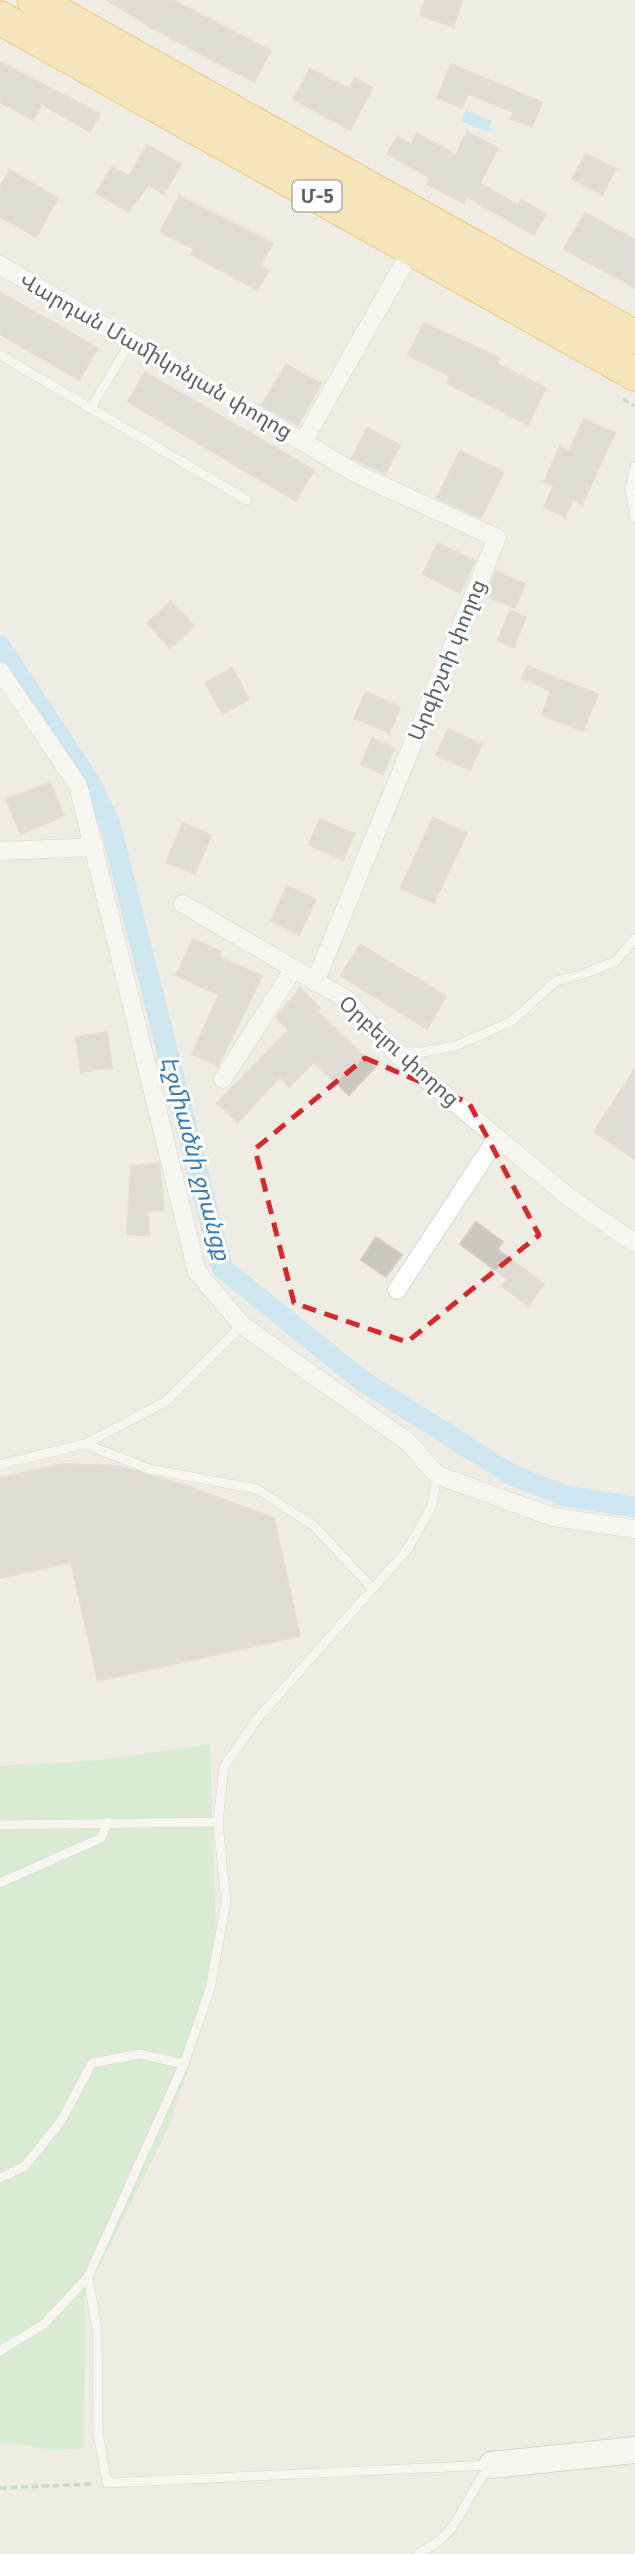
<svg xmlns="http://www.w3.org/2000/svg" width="635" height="2554" viewBox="0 0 635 2554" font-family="'Fira Sans','Noto Sans Armenian',sans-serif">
	<rect width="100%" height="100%" fill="#efece4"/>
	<!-- green -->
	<polygon fill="#c1e9bf" points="210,1744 216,1932 200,2033 170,2124 113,2240 85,2291 84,2448 56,2450 3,2443 0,2442 0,1766 99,1760"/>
	<!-- water -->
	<polygon fill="#a4ddff" points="466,110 492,121 488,132 461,121"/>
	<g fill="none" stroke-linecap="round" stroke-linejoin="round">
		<!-- canal -->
		<polyline stroke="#a4ddff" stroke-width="21" points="0,646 91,784 110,824 222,1268 364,1382 512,1475 565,1496 635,1507"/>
	</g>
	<!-- building -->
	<g fill="#cac7c1" stroke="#d5cdc2" stroke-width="2">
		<polygon points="107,0 173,0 271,51 254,82 150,27"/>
		<polygon points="425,0 463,0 453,27 420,15"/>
		<polygon points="0,62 100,114 90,132 42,104 33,120 0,102"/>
		<polygon points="451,64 542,102 532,127 511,119 513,112 468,94 462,108 437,98"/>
		<polygon points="310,69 349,89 355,78 373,88 350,130 293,99"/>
		<polygon points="467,132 498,148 480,183 518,205 521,200 546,214 534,235 467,197 464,203 427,184 430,178 387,154 397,136 411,144 417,133 456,155"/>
		<polygon points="147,145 181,164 164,194 148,185 128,212 96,193 112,167 129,176"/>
		<polygon points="586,154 616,169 602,195 572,179"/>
		<polygon points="10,170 58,198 36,237 0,217 0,187"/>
		<polygon points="179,196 273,243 260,265 269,270 257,290 191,254 194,249 160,232"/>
		<polygon points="585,213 635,240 635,288 564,249"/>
		<polygon points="0,292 98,348 79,380 0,334"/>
		<polygon points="424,323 500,358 497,364 546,388 528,425 447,383 450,376 408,355"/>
		<polygon points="286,364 321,384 298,425 262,405"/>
		<polygon points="145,372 314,470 296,501 128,402"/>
		<polygon points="584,419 615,433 582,504 573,500 565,517 544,507 554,486 544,482 560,446 569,451"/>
		<polygon points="367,428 400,445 385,474 352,458"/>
		<polygon points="460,451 504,472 481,518 437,498"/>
		<polygon points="438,543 475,561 460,593 423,574"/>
		<polygon points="496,571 525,584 515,608 486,596"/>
		<polygon points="171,601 194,626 170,648 147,623"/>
		<polygon points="510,611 526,617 514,647 498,641"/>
		<polygon points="527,666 598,694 583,731 542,715 551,691 522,678"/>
		<polygon points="232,668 249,699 223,714 205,683"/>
		<polygon points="366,692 400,707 389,733 354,718"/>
		<polygon points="448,729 482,744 470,770 436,755"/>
		<polygon points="372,738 394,748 383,774 361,765"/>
		<polygon points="50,782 64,816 21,834 6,799"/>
		<polygon points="433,818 467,833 434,903 400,888"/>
		<polygon points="320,819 355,834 343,860 309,845"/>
		<polygon points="183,823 211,835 195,874 166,862"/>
		<polygon points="287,886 316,899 299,935 271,921"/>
		<polygon points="193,939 221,952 219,957 262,976 218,1066 192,1054 219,995 176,975"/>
		<polygon points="360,944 446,996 427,1029 341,976"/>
		<polygon points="300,988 320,1008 317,1011 375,1067 349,1095 314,1062 289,1087 280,1077 238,1122 217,1103 289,1030 276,1018"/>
		<polygon points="107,1032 112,1068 81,1072 76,1037"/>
		<polygon points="635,1069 635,1159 594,1132"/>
		<polygon points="159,1163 164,1210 148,1211 149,1236 127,1234 131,1166"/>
		<polygon points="476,1222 503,1242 497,1249 544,1284 528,1306 502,1286 507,1279 460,1244"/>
		<polygon points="376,1237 402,1255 386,1277 361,1260"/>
		<polygon points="61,1464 118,1466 187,1486 274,1518 300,1636 98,1681 71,1562 0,1578 0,1478"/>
	</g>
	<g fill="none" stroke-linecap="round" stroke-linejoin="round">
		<defs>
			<g id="lane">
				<polyline points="0,355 247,500"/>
				<polyline points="91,408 131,341"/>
				<polyline points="635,466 630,488 635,518"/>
				<polyline points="397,1051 422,1052 456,1046 512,1021 556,981 584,974 616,961 635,938"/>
				<polyline points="85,1444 149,1469 257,1489 314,1526 372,1588"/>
				<polyline points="0,1464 85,1444 165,1402 242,1325"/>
				<polyline points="0,1825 218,1822"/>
				<polyline points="0,1883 101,1838 108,1822"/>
				<polyline points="0,2178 25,2166 61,2121 92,2063 140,2054 184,2064"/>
				<polyline points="88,2277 97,2329 98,2433 107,2483 490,2465"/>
				<polyline points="0,2351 44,2324 88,2277 184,2064 210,1989 226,1902 218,1822 224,1767 257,1719 407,1550 432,1506 437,1475"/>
				<path d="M418,2554C425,2549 435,2545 441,2539C462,2521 470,2488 491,2466"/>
			</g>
			<g id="street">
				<polyline points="0,265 303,442 412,249"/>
				<polyline points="303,442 357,474 497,538 315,982"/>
				<polyline points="0,671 78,785 197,1272 242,1325 408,1442 437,1475 553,1517 635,1529"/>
				<polyline points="0,851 95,847"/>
				<polyline points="183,904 346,999 401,1058 571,1199 635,1243"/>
				<polyline points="223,1079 293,970"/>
				<polyline points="397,1290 497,1138"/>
			</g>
			<polyline id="secondary" points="492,2465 635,2450"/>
			<g id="highway">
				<polyline points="34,0 635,337"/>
				<polyline points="0,18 635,374"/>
			</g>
		</defs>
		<!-- lane casing -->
		<use href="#lane" stroke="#b6babf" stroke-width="10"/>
		<!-- street casing -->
		<use href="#street" stroke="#b6babf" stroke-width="19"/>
		<!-- secondary casing -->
		<use href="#secondary" stroke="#b5babf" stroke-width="28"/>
		<!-- highway casing -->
		<use href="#highway" stroke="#f39700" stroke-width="35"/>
		<!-- path -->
		<g stroke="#97cba2" stroke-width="3.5" stroke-dasharray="7 3.5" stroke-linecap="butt">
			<polyline points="623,399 635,406"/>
			<polyline points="0,2488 92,2484"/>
		</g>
		<!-- lane -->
		<use href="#lane" stroke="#fff" stroke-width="9"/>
		<!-- street -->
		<use href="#street" stroke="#fff" stroke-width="18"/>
		<!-- secondary -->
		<use href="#secondary" stroke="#fff" stroke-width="26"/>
		<!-- highway -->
		<use href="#highway" stroke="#ffda8b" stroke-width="33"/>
	</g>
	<!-- marked area -->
	<path d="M0 0H635V2554H0ZM365,1058L469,1103L539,1235L407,1342L294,1303L255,1149Z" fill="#efece4" fill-opacity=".55" fill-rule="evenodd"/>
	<path fill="none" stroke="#d62828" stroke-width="5" stroke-dasharray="14 9" stroke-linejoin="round" d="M365,1058L469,1103L539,1235L407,1342L294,1303L255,1149Z"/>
	<g text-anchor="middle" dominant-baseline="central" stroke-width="6" stroke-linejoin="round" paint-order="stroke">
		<!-- shield labels -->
		<rect fill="#fff" stroke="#8d9094" stroke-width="2" x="292.5" y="180.5" width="49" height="31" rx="5"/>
		<g font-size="19" font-weight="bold" fill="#5c6166">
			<text x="317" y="196">Մ-5</text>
		</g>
		<!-- street labels -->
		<g font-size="21" fill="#5c6166" stroke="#fff">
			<text transform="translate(156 356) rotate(30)">Վարդան Մամիկոնյան փողոց</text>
			<text transform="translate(447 660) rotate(-68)">Արգիշտի փողոց</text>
			<text transform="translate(399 1051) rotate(42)">Օրբելու փողոց</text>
		</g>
		<!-- water labels -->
		<g font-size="23" font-style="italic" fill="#377aaf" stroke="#fff">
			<text transform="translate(196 1158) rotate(75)">Էջմիածնի ջրանցք</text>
		</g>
	</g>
</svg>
